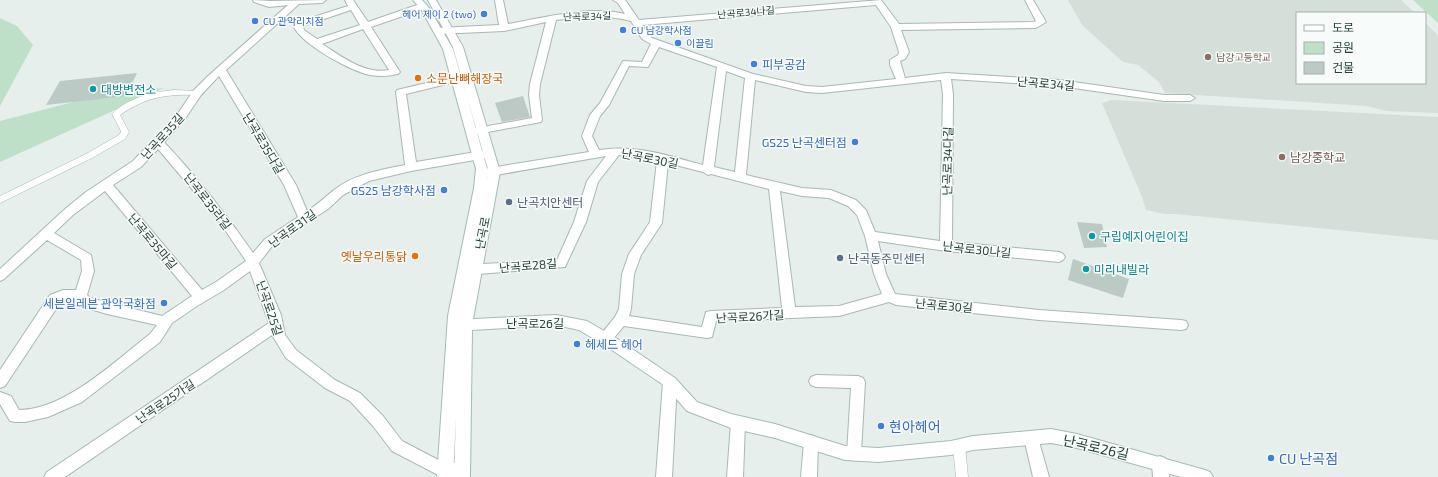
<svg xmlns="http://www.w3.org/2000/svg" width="1438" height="477" viewBox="0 0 1438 477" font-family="'Exo 2','Noto Sans KR',sans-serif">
	<rect width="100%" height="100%" fill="#e6efeb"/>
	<!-- built -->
	<g fill="#d4dfda">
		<polygon points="1068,0 1401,0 1415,13 1297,13 1297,83 1425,83 1425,23 1438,35 1438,113 1386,111 1367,106 1165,93 1159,82 1138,65 1123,62 1082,25"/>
		<polygon points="1111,100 1438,117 1438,240 1176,214 1164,214 1146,210 1142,197 1102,103"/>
	</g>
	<!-- green -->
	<g fill="#bfe0c8">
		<polygon points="1413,0 1438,0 1438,23"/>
		<polygon points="0,18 17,26 33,45 0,106"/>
		<polygon points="164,88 0,162 0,121 100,95"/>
	</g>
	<!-- building -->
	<g fill="#bbcac4">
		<polygon points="137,73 126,96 46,105 60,81"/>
		<polygon points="523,96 530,117 502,122 495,103"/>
		<polygon points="1077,222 1102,224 1107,247 1084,248"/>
		<polygon points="1073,259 1129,279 1123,298 1068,280"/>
	</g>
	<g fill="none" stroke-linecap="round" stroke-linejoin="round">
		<defs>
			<g id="lane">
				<path d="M174,90L197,91L201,93L197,95C166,94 146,97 120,115L129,132L125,139L92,158L0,203V196L86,154L119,135L121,132L120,129L112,114C127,98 153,92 174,90Z"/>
				<polygon points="959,441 963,442 965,446 968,477 956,477 953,446 955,442"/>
			</g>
			<g id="street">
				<path d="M253,0L270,1L326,0L322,3L299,4L226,70L296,185L307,211C317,205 325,197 334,190C354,174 381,170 405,165L396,92L397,90L456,76L461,79L459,81L406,94L416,162L488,150L492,151L493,154L492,157L411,171L369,181L343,195L328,209L273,245L259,263L281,315L285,335L296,350L335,380L360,393L383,416L402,441L446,464L462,462L467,464L470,469L467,474L455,477H442L392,451L373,426L350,401L325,388L286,358L272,335L65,477H44L47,472L269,323L250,271L224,290L197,306L172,323L160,342L82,402L48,417L25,422H15L10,421L0,404V392L11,396L19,410C65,410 115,361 150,334L157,325L107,314L80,306L77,300H65L60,303L5,386L0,388V370L50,295L63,290H76L82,271L81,260L47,240L4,279L0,281V269L65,209L86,192L133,161L177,115L193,91L208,76L288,5L269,7L254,2ZM219,76L284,185L298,217L265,239L253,253C226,214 197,177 164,142L185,119L201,95ZM158,149L219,221L246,261L216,282L202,290L113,185L141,167ZM105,191L192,296L162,316L90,298L87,295L94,271L91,255L54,233L73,215Z"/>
				<path d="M345,0H353L368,22L420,4H426L427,6L426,8L371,27L400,72L398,74C389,76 380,77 370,75C351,71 300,44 293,25L295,23L348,6ZM351,10L360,25L317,39L304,30L303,26ZM363,29L389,70C365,75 341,56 322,44Z"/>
				<path d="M495,0H503L508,24C541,18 593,5 625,14L618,3L613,0H625L639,20L881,0L899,24L1034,22L1036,21L1025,0H1033L1046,22L1036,28L901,30L909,52L905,59L900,61L905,78L946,73L1060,80L1164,95H1190L1195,98L1190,101H1164L1060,86L951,79L953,94L952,242L1059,252L1063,254L1065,257L1063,260L1059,262L946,251L878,241L886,274L895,294L1039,310L1181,320L1186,321L1188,325L1186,329L1181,330L1039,320L896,305L889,302L839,316L716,321L712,337L707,338L624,326C617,333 611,346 600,342L598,338L615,317L619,309L622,274L629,254L650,222L657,161L619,155L598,182L586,222L565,267L465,275L461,273L459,270L461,267L465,265L557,260L574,222L587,181L606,156L484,177L480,176L478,173L480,170L484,169L589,152L582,136L590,115L600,103L623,61L642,62L651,44L642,39L631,21C606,14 581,17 556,20L540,84L539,95L542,120L541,122L472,135L468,134L467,132L472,129L532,118L529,95L530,84L546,22L504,31L438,34L433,31L438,28L499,25ZM876,5L891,27L899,52L898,55L890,60V65L896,79L822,87L806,86L753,74L652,38L649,35L642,25ZM659,47L717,67L703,165C669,156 635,144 599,150L592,136L600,116L609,105L629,66L648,67ZM726,71L745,78L735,172L714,167ZM755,80L806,92L822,93L941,80L943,94L940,241L875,232L866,210L856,200L831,190L802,188L746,175ZM668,163L703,172L708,175L711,174L769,189L782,308L711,311L706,312L702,327L629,316L631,309L634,274L641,255L662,223ZM780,191L802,196L829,198L848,206L857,215L865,236L874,274L882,294L839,306L795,307Z"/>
				<polygon points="816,375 858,376 863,378 865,382 861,453 859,458 854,460 849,458 847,453 851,388 816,387 811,385 809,381 811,377"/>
				<polygon points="670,376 675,378 677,382 672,477 656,477 663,382 665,378"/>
				<polygon points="738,416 743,418 745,423 743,477 727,477 731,423 733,418"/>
				<polygon points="1031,431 1036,433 1038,438 1049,477 1033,477 1024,438 1026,433"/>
				<polygon points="811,435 816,437 818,442 817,477 801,477 804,442 806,437"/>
				<polygon points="1160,456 1165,458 1168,463 1169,477 1153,477 1152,463 1155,458"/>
			</g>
			<polygon id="secondary" points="413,0 422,0 429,8 453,49 488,169 486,184 488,172 453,47 428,0 436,0 463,47 500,172 473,319 556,315 587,321 616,338 675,378 697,402 731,414 775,424 845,446 878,448 951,441 973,436 1051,429 1077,434 1205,470 1210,472 1213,477 1181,477 1077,448 1051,443 973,450 951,455 878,462 845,460 775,438 731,428 687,411 665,386 606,346 579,330 556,325 472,330 470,477 454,477 456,417 453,477 437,477 448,316 474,188 476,169 443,49 421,9"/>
		</defs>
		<!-- lane casing -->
		<use href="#lane" stroke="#a8b8b2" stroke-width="1"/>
		<!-- street casing -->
		<use href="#street" stroke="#a8b8b2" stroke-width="2"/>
		<!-- secondary casing -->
		<use href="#secondary" stroke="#a4bbb3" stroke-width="2"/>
		<!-- lane -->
		<use href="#lane" fill="#fff" fill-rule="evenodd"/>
		<!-- street -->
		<use href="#street" fill="#fff" fill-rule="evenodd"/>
		<!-- secondary -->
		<use href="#secondary" fill="#fff" fill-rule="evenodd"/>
	</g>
	<!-- markers -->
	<g fill="#3f7fe0" stroke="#f7fbf9" stroke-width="1.5">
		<circle cx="484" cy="14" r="4"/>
		<circle cx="255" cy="21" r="4"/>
		<circle cx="623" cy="30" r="4"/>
		<circle cx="678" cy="43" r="4"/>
		<circle cx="754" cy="64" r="4"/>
		<circle cx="855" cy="142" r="4"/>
		<circle cx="444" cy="190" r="4"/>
		<circle cx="164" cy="303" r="4"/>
		<circle cx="577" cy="344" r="4"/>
		<circle cx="881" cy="426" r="4"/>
		<circle cx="1271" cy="458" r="4"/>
	</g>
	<g fill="#8d6e63" stroke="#f7fbf9" stroke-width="1.5">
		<circle cx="1208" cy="57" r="4"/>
		<circle cx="1282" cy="157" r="4"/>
	</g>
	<g fill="#e8710a" stroke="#f7fbf9" stroke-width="1.5">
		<circle cx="418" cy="78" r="4"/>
		<circle cx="415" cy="256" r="4"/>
	</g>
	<g fill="#0f9aa8" stroke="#f7fbf9" stroke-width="1.5">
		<circle cx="93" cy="89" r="4"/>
		<circle cx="1092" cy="236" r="4"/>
		<circle cx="1086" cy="269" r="4"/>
	</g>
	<g fill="#5c6f8a" stroke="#f7fbf9" stroke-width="1.5">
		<circle cx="509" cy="202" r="4"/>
		<circle cx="840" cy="258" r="4"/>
	</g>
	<g text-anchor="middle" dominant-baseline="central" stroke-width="3" stroke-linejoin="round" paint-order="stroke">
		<!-- far-street labels -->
		<g font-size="10" fill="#24423a" stroke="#f7fbf9">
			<text transform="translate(746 12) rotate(-5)">난곡로34나길</text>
			<text transform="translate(587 16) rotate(-2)">난곡로34길</text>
		</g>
		<!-- far-shop labels -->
		<g font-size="10" fill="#366cbe" stroke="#f7fbf9" text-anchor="start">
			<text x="476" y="14" text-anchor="end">헤어 제이 2 (two)</text>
			<text x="263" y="21">CU 관악리치점</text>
			<text x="631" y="30">CU 남강학사점</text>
			<text x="686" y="43">이끌림</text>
		</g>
		<!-- far-education labels -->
		<g font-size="10" fill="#785e54" stroke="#f7fbf9" text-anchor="start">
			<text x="1216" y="57">남강고등학교</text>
		</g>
		<!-- shop labels -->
		<g font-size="12" fill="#366cbe" stroke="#f7fbf9" text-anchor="end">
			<text x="762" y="64" text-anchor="start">피부공감</text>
			<text x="847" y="142">GS25 난곡센터점</text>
			<text x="436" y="190">GS25 남강학사점</text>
			<text x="156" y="303">세븐일레븐 관악국화점</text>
			<text x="585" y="344" text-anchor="start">헤세드 헤어</text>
		</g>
		<!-- food labels -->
		<g font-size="12" fill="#c56008" stroke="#f7fbf9" text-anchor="start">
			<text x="426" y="78">소문난뼈해장국</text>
			<text x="407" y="256" text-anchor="end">옛날우리통닭</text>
		</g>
		<!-- street labels -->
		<g font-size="12" fill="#24423a" stroke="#f7fbf9">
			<text transform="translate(1046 83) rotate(5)">난곡로34길</text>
			<text transform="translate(162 136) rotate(-48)">난곡로35길</text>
			<text transform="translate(264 143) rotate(59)">난곡로35다길</text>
			<text transform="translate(650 158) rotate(11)">난곡로30길</text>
			<text transform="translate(947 161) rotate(-89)">난곡로34다길</text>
			<text transform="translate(208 201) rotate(52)">난곡로35라길</text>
			<text transform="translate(292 228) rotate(-36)">난곡로31길</text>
			<text transform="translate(482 233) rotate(-79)">난곡로</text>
			<text transform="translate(153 241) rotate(50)">난곡로35마길</text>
			<text transform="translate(977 249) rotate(6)">난곡로30나길</text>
			<text transform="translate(528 265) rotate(-5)">난곡로28길</text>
			<text transform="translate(944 305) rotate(5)">난곡로30길</text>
			<text transform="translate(270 308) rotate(71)">난곡로25길</text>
			<text transform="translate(750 316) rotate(-3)">난곡로26가길</text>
			<text x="535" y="323">난곡로26길</text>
			<text transform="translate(165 401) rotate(-34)">난곡로25가길</text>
		</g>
		<!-- culture labels -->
		<g font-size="12" fill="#0d838f" stroke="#f7fbf9" text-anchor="start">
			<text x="101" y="89">대방변전소</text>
			<text x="1100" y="236">구립예지어린이집</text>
			<text x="1094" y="269">미리내빌라</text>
		</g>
		<!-- education labels -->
		<g font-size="12" fill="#785e54" stroke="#f7fbf9" text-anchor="start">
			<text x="1290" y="157">남강중학교</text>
		</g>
		<!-- service labels -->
		<g font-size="12" fill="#4e5e75" stroke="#f7fbf9" text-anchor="start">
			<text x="517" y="202">난곡치안센터</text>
			<text x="848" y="258">난곡동주민센터</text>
		</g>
		<!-- near-shop labels -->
		<g font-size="14" fill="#366cbe" stroke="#f7fbf9" text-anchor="start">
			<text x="889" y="426">현아헤어</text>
			<text x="1279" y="458">CU 난곡점</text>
		</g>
		<!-- near-street labels -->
		<g font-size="14" fill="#24423a" stroke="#f7fbf9">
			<text transform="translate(1096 447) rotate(13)">난곡로26길</text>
		</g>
	</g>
	<!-- legend -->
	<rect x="1296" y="12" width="130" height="72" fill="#f7fbf9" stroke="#a3b1ad"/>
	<rect x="1304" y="25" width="20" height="6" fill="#ffffff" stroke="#a3b1ad"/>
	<text x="1332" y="32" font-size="12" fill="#24423a">도로</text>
	<rect x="1304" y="42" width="20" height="12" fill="#bfe0c8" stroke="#a3b1ad"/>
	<text x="1332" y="52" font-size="12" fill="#24423a">공원</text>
	<rect x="1304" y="62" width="20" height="12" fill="#bbcac4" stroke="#a3b1ad"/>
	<text x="1332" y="72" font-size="12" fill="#24423a">건물</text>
</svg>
